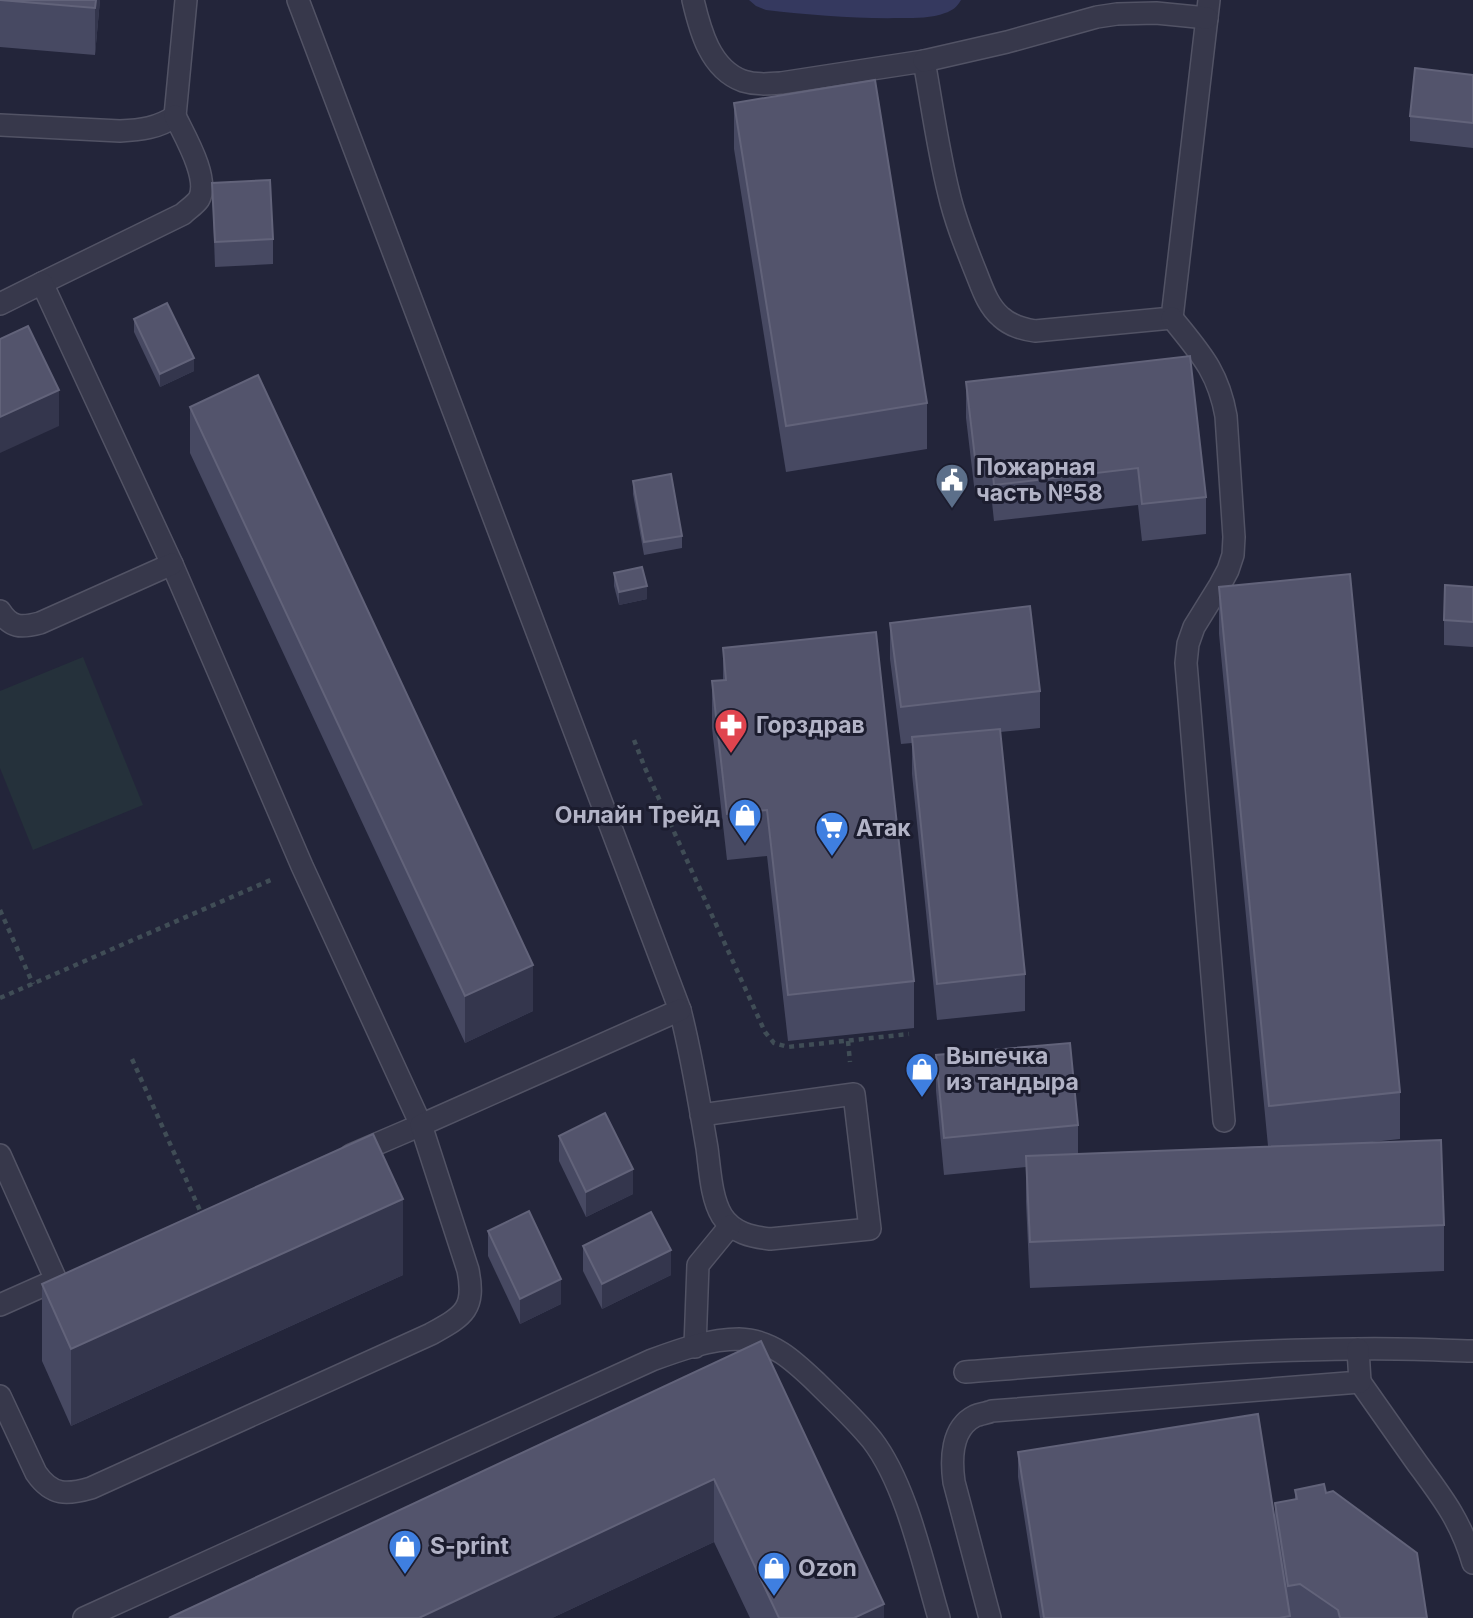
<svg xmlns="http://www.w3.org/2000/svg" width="1473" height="1618" viewBox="0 0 1473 1618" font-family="Inter,sans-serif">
	<rect width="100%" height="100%" fill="#23253a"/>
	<!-- green -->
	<polygon fill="#25313b" points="83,657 143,805 33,850 0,768 0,691"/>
	<!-- water -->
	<path fill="#35395f" d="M749,0H961C957,7 952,11 945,13C932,18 916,18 902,18C856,19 811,15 766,10L756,6Z"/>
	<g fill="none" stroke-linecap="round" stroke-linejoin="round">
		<defs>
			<g id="lane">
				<path d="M298,0L680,1010C692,1056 699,1102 707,1148C710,1170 711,1198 722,1216C733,1233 752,1237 770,1239L870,1229L854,1094L701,1115"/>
				<path d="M693,0C700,30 710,69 743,81C756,85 768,84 781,83L924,61C932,105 938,150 949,194C955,220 965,245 975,270C982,287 987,305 1001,317C1011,326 1022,329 1035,331L1172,318L1209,0"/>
				<polyline points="924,61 1007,42 1097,17 1117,14 1156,13 1207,18"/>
				<path d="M0,125L120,131C140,130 159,128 175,116L186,0"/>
				<path d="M42,283L183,214C188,209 195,205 199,199C210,178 184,135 175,116"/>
				<polyline points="0,304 42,283 172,564 302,866 421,1125 351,1155"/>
				<path d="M1172,318C1200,353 1218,371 1226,416L1234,537L1233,555L1228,570L1220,585L1194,627L1188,644L1186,663L1224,1121"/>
				<path d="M0,611C11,628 21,628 40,623L172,564"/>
				<polyline points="0,1155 56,1280 0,1305"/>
				<polyline points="695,1347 698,1265 730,1226"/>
				<path d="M965,1372C1095,1362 1225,1350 1355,1349C1394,1348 1434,1350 1473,1351"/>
				<path d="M1360,1382C1379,1409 1398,1436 1417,1463C1442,1497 1461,1521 1473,1563"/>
				<path d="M0,1396L36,1473C52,1496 67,1495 91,1488L431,1334C463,1316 476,1310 468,1270L421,1125L680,1010"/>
				<path d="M84,1618L652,1360C679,1350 710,1339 739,1339C772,1340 794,1361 816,1382C835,1401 855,1419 872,1440C906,1484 923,1564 939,1618"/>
				<path d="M990,1618L954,1482C951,1460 951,1428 975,1416C980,1414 987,1413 992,1411L1360,1382L1358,1349"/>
			</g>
		</defs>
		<!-- lane casing -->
		<use href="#lane" stroke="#525365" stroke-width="24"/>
		<!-- path -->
		<g stroke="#404d56" stroke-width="4.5" stroke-dasharray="5 5" stroke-linecap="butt">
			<polyline points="634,740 645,768 765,1032 774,1043 788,1047 909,1034"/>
			<polyline points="0,910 33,984"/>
			<polyline points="0,998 273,879"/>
			<polyline points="848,1041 850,1062"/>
			<polyline points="132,1059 202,1215"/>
		</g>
		<!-- lane -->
		<use href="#lane" stroke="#37384b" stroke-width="21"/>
	</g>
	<!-- wall -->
	<g fill="#474962">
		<polygon points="0,0 100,0 95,55 0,47"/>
		<polygon points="1473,75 1473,148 1410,141 1410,116"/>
		<polygon points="734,103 927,403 927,449 786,472 734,149"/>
		<polygon points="212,183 273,239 273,264 215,267"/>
		<polygon points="134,319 194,371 160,387 134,332"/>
		<polygon points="966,382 1206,497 1206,534 1142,541 1138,505 994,521 991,493 975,494 966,418"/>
		<polygon points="190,407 533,1011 465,1043 190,453"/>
		<polygon points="633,481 682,536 682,548 644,555 633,494"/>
		<polygon points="614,573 647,599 619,605 614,586"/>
		<polygon points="1219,587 1400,1092 1400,1139 1363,1143 1444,1225 1444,1271 1030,1288 1026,1202 1026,1167 944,1175 936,1091 936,1055 1078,1125 1078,1154 1268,1146 1219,634"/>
		<polygon points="1473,587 1473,647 1444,645 1444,620"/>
		<polygon points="890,623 1040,691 1040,728 1000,732 1025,974 1025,1011 937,1020 912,774 912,743 901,744 890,659"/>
		<polygon points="723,648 914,981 914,1028 788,1041 767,856 727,860 712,728 712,681 723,680"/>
		<polygon points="559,1136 633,1194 586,1217 559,1161"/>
		<polygon points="488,1231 561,1304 520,1324 488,1256"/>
		<polygon points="583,1246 671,1275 602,1309 583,1271"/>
		<polygon points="403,1275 71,1426 42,1361 42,1284"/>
		<polygon points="761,1341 884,1618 750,1618 714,1542 552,1618"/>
		<polygon points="1018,1452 1275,1523 1275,1503 1295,1499 1295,1490 1326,1493 1427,1618 1040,1618 1018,1477"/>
	</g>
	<!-- shaded-wall -->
	<g fill="#34364d">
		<polygon points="96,0 100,0 95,55 95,8"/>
		<polygon points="194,358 194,371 160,387 160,374"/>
		<polygon points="59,390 59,426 0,453 0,417"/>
		<polygon points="647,586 647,599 619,605 619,592"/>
		<polygon points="533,965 533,1011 465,1043 465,996"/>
		<polygon points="633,1169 633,1194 586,1217 586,1192"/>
		<polygon points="403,1199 403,1275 71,1426 71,1349"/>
		<polygon points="671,1250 671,1275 602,1309 602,1284"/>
		<polygon points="561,1279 561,1304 520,1324 520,1299"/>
		<polygon points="714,1479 714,1542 552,1618 419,1618"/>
		<polygon points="884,1604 884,1618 854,1618"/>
	</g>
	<!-- building -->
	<g fill="#53546c" stroke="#62637a" stroke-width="2">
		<polygon points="0,0 96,0 95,8"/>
		<polygon points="1415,68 1473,75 1473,123 1410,116"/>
		<polygon points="875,80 927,403 786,426 734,103"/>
		<polygon points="270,180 273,239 215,242 212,183"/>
		<polygon points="167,303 194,358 160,374 134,319"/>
		<polygon points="28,326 59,390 0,417 0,339"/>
		<polygon points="1190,356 1206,497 1142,504 1138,468 994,485 991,456 975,458 966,382"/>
		<polygon points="258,375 533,965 465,996 190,407"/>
		<polygon points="671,474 682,536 644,542 633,481"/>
		<polygon points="642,567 647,586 619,592 614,573"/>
		<polygon points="1350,574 1400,1092 1269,1106 1219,587"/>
		<polygon points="1445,585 1473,587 1473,622 1444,620"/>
		<polygon points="1030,606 1040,691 901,707 890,623"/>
		<polygon points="876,632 914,981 788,995 767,810 727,814 712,681 726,680 723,648"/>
		<polygon points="1000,729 1025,974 937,984 912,737"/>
		<polygon points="1070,1043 1078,1125 944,1138 936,1055"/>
		<polygon points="605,1113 633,1169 586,1192 559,1136"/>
		<polygon points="373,1134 403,1199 71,1349 42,1284"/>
		<polygon points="1441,1140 1444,1225 1030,1242 1026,1156"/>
		<polygon points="529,1211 561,1279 520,1299 488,1231"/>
		<polygon points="651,1212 671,1250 602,1284 583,1246"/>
		<polygon points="761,1341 884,1604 854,1618 779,1618 714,1479 419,1618 169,1618"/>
		<polygon points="1258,1414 1290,1616 1279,1618 1044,1618 1018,1452"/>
		<polygon points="1324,1484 1326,1493 1333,1491 1417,1553 1427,1618 1340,1618 1338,1610 1300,1584 1288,1586 1275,1503 1297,1499 1295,1490"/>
	</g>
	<!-- icons -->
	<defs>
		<symbol id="civic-pin" viewBox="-11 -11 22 30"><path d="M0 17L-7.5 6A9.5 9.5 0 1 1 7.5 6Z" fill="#5c6f8a" stroke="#1c1d2f"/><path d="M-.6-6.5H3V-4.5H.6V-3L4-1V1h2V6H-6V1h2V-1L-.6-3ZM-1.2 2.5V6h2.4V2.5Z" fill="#fff"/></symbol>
		<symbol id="pharmacy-pin" viewBox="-11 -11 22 30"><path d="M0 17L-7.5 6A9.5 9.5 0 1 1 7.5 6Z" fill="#e0444e" stroke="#1c1d2f"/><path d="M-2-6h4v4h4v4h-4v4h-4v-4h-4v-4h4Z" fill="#fff"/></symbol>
		<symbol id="shop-pin" viewBox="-11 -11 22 30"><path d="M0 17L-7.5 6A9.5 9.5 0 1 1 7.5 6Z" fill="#3f7fe0" stroke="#1c1d2f"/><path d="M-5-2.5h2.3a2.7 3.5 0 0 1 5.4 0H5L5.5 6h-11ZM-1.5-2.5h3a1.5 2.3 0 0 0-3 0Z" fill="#fff"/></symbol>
		<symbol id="supermarket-pin" viewBox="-11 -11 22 30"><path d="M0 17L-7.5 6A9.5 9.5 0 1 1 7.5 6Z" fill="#3f7fe0" stroke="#1c1d2f"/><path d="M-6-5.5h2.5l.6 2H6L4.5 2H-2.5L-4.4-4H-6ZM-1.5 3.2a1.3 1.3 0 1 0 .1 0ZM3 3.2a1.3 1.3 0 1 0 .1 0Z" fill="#fff"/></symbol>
	</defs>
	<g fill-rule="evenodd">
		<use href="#civic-pin" x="933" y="461" width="38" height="52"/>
		<use href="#pharmacy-pin" x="712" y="706" width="38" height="52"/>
		<use href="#shop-pin" x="726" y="796" width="38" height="52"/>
		<use href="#supermarket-pin" x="813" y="809" width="38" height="52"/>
		<use href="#shop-pin" x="903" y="1050" width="38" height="52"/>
		<use href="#shop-pin" x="386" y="1527" width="38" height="52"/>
		<use href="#shop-pin" x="755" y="1549" width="38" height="52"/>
	</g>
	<g text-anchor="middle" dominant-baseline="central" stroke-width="6" stroke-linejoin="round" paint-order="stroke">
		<!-- poi labels -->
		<g font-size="23" font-weight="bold" fill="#b2b3c6" stroke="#1c1d2f" text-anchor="start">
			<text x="976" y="467">Пожарная<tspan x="976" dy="26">часть №58</tspan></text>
			<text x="756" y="725">Горздрав</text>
			<text x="720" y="815" text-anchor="end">Онлайн Трейд</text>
			<text x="856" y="828">Атак</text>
			<text x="946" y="1056">Выпечка<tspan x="946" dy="26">из тандыра</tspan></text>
			<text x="430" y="1546">S-print</text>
			<text x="798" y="1568">Ozon</text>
		</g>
	</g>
</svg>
